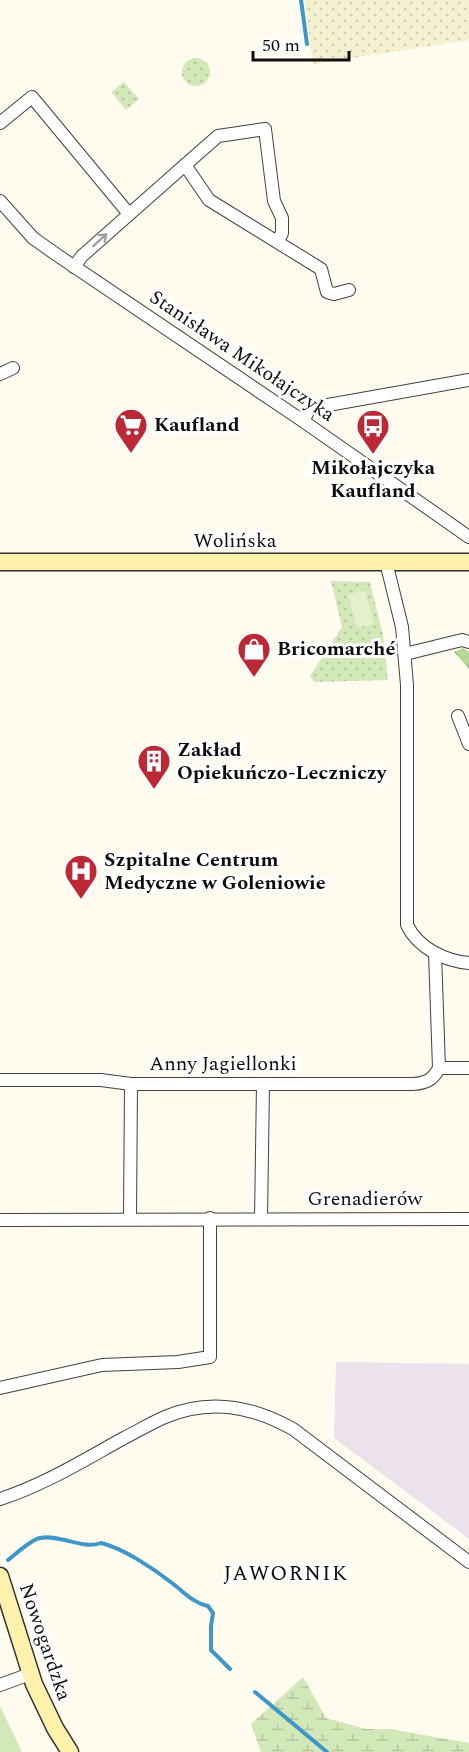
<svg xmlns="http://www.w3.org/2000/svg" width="469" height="1752" viewBox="0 0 469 1752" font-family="Spectral,serif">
	<defs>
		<pattern id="farmland-dots" width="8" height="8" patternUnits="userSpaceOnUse" patternTransform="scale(1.5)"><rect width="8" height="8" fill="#f4f0d0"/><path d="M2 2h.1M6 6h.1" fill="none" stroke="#d0cdb1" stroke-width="1.8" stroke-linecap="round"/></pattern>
		<pattern id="forest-firs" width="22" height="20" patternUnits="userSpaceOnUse" patternTransform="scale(1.5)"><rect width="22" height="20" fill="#b7d899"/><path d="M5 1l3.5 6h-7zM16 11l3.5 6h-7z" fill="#9cb883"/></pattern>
		<pattern id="wetland-marsh" width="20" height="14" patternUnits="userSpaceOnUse" patternTransform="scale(1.5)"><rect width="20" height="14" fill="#d3e8b9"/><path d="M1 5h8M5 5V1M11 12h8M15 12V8" fill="none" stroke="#b4c69e"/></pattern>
		<pattern id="park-dots" width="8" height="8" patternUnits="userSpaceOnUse" patternTransform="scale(1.5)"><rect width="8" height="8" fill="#d3e8b9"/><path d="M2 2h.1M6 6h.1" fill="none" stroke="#b4c69e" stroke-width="1.8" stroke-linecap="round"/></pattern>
	</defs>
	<rect width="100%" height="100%" fill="#fffbef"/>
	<!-- industrial -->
	<polygon fill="#ebe2ec" points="336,1362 469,1364 469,1539 334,1438"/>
	<!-- farmland -->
	<polygon fill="url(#farmland-dots)" points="304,0 469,0 469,40 313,64"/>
	<!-- forest -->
	<polygon fill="url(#forest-firs)" points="463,648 469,652 469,669 454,652"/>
	<!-- wetland -->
	<polygon fill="url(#wetland-marsh)" points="303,1677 326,1718 366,1729 390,1729 469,1743 469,1752 261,1752 251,1724"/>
	<!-- park -->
	<g fill="url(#park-dots)">
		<circle cx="196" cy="72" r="14"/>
		<polygon points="124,82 139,99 126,110 111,92"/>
		<polygon points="331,581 370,582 383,635 388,680 314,682 310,676 342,627"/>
	</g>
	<!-- garden -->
	<polygon fill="#d3e8b9" points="0,1708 1,1708 22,1752 0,1752"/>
	<!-- pitch -->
	<polygon fill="#e4efcb" points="365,590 374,624 357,628 348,595"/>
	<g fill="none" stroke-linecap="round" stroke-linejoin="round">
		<!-- stream -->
		<g stroke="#3e96c9" stroke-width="4">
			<polyline points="301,0 307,44"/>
			<path d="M8,1560C16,1554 30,1540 40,1538C60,1534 83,1550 101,1543C123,1548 154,1569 172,1583C184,1592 193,1603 208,1606L213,1613L211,1626V1650L230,1669"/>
			<polyline points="255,1692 327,1752"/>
		</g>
		<defs>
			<g id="street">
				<polyline points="0,123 32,97 129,214"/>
				<polyline points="185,165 218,136 265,129 274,201 282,218 282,233 278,241"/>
				<polyline points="0,201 33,238 57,255 303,421 469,537"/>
				<polyline points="74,267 82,256 185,165 209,200 321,269 327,292 334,294 349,290"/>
				<polyline points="0,374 13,368"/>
				<polyline points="303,421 309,410 328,405 469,380"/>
				<path d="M386,562L402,627L407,685V925C418,948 445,961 469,963"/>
				<polyline points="405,654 462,640 469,642"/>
				<polyline points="458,716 469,744"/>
				<polyline points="435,953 439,1068"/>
				<path d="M0,1080H101L131,1084H413C426,1083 433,1080 439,1068H469"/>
				<polyline points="130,1218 131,1084"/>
				<polyline points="261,1219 263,1084"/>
				<polyline points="0,1220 469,1219"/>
				<polyline points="0,1388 102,1365 178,1362 210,1357 210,1218"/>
				<path d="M0,1499C44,1485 84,1460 124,1438C138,1431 151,1423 165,1417C210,1398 252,1406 293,1429L469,1562"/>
				<polyline points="0,1685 30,1674"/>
			</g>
			<g id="secondary">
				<polyline points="0,562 469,562"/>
				<polyline points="0,1576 34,1684 55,1728 70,1752"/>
			</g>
		</defs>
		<!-- street casing -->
		<use href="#street" stroke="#414141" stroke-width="14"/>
		<!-- secondary casing -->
		<use href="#secondary" stroke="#303030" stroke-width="19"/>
		<!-- street -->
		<use href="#street" stroke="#fff" stroke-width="12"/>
		<!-- secondary -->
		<use href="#secondary" stroke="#fdf1ac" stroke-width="16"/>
	</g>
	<!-- one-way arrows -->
	<defs><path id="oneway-shaft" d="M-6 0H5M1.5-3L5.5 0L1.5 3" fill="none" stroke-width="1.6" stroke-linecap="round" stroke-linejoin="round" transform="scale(1.5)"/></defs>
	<use stroke="#9f9f9f" href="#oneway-shaft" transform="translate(100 240) rotate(-42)"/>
	<!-- icons -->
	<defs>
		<symbol id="supermarket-pin" viewBox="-11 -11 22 30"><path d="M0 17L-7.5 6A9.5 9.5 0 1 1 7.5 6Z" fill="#ba2935" stroke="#fff"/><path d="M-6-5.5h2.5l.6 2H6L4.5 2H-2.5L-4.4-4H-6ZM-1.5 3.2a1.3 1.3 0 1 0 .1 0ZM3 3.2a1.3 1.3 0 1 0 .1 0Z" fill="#fff"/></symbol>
		<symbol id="bus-pin" viewBox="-11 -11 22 30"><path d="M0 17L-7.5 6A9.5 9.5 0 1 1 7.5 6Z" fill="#ba2935" stroke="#fff"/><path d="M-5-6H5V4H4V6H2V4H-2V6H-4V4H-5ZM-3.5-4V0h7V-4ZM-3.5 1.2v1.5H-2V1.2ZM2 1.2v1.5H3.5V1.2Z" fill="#fff"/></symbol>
		<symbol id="shop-pin" viewBox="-11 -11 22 30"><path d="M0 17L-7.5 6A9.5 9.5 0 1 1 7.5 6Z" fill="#ba2935" stroke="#fff"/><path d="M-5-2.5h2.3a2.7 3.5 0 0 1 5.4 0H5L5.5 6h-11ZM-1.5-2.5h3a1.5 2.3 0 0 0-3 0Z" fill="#fff"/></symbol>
		<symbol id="building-pin" viewBox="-11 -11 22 30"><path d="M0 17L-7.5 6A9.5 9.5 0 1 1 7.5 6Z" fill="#ba2935" stroke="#fff"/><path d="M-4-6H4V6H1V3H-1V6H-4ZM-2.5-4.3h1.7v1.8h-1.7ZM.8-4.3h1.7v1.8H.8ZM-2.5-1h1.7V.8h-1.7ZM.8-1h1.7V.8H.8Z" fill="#fff"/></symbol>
		<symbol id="hospital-pin" viewBox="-11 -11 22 30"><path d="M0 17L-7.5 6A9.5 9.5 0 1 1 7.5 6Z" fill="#ba2935" stroke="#fff"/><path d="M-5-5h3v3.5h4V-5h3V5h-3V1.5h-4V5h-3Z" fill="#fff"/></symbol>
	</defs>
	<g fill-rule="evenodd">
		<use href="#supermarket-pin" x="112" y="406" width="38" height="52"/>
		<use href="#bus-pin" x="354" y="407" width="38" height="52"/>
		<use href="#shop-pin" x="235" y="630" width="38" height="52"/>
		<use href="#building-pin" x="135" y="742" width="38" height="52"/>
		<use href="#hospital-pin" x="62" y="852" width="38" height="52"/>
	</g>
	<g text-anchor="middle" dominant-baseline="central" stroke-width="6" stroke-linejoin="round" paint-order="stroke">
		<!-- street labels -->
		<g font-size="20" fill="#0e0e0e" stroke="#fff">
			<text transform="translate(242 356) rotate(34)">Stanisława Mikołajczyka</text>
			<text x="235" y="541">Wolińska</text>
			<text x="223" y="1064">Anny Jagiellonki</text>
			<text x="365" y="1199">Grenadierów</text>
			<text transform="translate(45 1642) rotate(71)">Nowogardzka</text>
		</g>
		<!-- poi labels -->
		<g font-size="20" font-weight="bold" fill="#0e0e0e" stroke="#fff" text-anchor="start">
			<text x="154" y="425">Kaufland</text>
			<text x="373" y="468" text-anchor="middle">Mikołajczyka<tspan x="373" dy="23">Kaufland</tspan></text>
			<text x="277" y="649">Bricomarché</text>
			<text x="177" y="750">Zakład<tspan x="177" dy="23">Opiekuńczo-Leczniczy</tspan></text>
			<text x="104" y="860">Szpitalne Centrum<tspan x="104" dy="23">Medyczne w Goleniowie</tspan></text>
		</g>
		<!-- neighbourhood labels -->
		<g font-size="21" letter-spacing="1.5" fill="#0e0e0e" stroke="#fff">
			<text x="286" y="1574">JAWORNIK</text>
		</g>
	</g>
	<!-- scale -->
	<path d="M253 51v9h96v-9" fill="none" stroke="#0e0e0e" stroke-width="3"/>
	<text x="262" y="51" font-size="18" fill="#0e0e0e" stroke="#ffffff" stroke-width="4.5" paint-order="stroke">50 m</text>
</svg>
